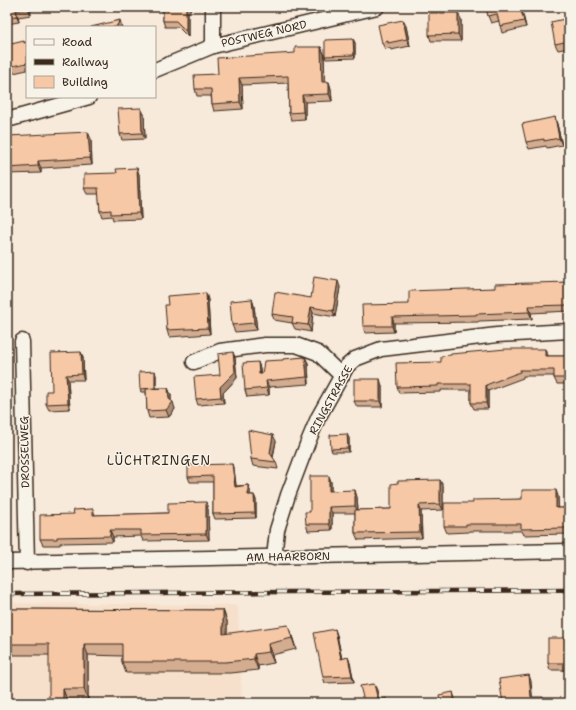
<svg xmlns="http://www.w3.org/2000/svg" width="576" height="710" viewBox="0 0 576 710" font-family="'Shantell Sans',sans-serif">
	<rect width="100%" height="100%" fill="#f7eadb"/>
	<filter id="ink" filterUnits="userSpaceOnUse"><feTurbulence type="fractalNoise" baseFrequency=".025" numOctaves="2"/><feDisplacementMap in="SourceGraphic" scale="8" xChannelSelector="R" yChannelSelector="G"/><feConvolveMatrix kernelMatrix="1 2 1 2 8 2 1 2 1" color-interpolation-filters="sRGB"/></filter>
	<g filter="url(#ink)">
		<!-- built -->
		<polygon fill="#f7e0cb" points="7,603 238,605 242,703 7,703"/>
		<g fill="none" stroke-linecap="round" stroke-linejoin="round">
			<defs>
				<g id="street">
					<polyline points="213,46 213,7"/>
					<polyline points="155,70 213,46 377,7"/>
					<polyline points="7,120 89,97"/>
					<polyline points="22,341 27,563"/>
					<polyline points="194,362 220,351 265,345 296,345 318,353 342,376"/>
					<polyline points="274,558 277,530 288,495 308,442 318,418 347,366 355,359 381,349 497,335 569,331"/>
					<polyline points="7,562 569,551"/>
				</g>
			</defs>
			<!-- street casing -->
			<use href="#street" stroke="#3b2a1e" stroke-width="17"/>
			<!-- street -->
			<use href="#street" stroke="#f7f3e8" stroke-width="14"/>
			<defs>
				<polyline id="rail" points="7,594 569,590"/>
			</defs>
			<!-- rail casing -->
			<use href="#rail" stroke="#3b2a1e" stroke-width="4.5"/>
			<!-- rail -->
			<use href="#rail" stroke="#f7f3e8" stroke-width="3" stroke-dasharray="9" stroke-linecap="butt"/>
		</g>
		<!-- wall -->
		<g fill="#d4ac8f" stroke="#3b2a1e">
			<polygon points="7,7 30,7 31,15 18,17 19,22 7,24"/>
			<polygon points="154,7 191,7 191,9 188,13 188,37 178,27 165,27 163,21 163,8"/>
			<polygon points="486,7 521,7 526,27 502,33 499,21 491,23 488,16"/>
			<polygon points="569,18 569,48 558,50 555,44"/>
			<polygon points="461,19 461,41 431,41 429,35"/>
			<polygon points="406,26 410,46 391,50 390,48 385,49 382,43"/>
			<polygon points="353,39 355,43 355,58 326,59 325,56"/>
			<polygon points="27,42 27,70 9,74 7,69 7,45"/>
			<polygon points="321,47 324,54 325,82 329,82 331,89 332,101 305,102 305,119 291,120 289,113 288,83 242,85 243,109 214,111 212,104 211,96 197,96 195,89 218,74"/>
			<polygon points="144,114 145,139 122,140 120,134"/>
			<polygon points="555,117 557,124 562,145 547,148 546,146 529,149 526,142"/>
			<polygon points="91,139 92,165 41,168 41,173 7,174 7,153"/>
			<polygon points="139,174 141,219 113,220 112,216 102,217 100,211 99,194 87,194 84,188"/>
			<polygon points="569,282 569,311 531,313 532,319 479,321 478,322 394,323 394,332 365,333 363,326 409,304 495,288"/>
			<polygon points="340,287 335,317 313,313 311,332 295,329 292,323 274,320 272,314 311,298"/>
			<polygon points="206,293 208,300 210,334 169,337 167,330 168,305"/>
			<polygon points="252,299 254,306 257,330 235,332 232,325"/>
			<polygon points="81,352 83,358 84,380 68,380 70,409 49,410 46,404 52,391"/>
			<polygon points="233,352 235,358 237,378 223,393 224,403 198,405 196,399 220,375"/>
			<polygon points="7,353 10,412 7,412"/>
			<polygon points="548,356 569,356 569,384 557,384 554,378 554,376 523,376 523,378 488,391 488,409 474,409 471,403 471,390 441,390 441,392 399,393 397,387 441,362"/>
			<polygon points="305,357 308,363 309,384 269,387 269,395 247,397 245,390 258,362 260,368 261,374 262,374 283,360"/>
			<polygon points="156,375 156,388 168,388 171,395 171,401 175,409 169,417 149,418 147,411 146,392 141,392 140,389"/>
			<polygon points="382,386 382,407 357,407 354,401"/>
			<polygon points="349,438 349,452 332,452 331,449"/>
			<polygon points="276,441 273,458 276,462 278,469 253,466 251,459"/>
			<polygon points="232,464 234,469 236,486 248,485 250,490 250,495 254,495 256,500 256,518 215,519 213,514 213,482 190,482 188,477"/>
			<polygon points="7,474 7,475 10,546 7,546"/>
			<polygon points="329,476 331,482 331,491 357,497 358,510 391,509 443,486 443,510 421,511 422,538 358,540 355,533 355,513 332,513 332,530 308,531 306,524 310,512"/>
			<polygon points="558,496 558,508 569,508 569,535 568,535 568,534 524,535 522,531 469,531 469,532 447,533 444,526 473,503"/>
			<polygon points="93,509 95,515 168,513 208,509 209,540 143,541 141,536 113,537 113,542 60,543 60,545 43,545 40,539 74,514"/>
			<polygon points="7,609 223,610 227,621 227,634 292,636 296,649 272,655 274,663 258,666 258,670 231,673 126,673 122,662 122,656 88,655 88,700 67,700 49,655 7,655"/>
			<polygon points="337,635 342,659 348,657 350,663 354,682 325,683 323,677"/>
			<polygon points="569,638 569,670 550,670 548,663"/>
		</g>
		<!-- shaded-wall -->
		<g fill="#ad8c74" stroke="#3b2a1e">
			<polygon points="28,7 30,7 31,15 28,9"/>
			<polygon points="186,7 191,7 191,9 188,13 188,37 186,31"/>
			<polygon points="520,7 521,7 526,27 524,21"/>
			<polygon points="16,10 18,17 19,22 17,16"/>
			<polygon points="458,13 461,19 461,41 458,34"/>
			<polygon points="120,20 122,27 116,27"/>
			<polygon points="403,20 406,26 410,46 407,39"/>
			<polygon points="353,39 355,43 355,58 354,55"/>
			<polygon points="321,47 324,54 325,89 322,82"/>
			<polygon points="239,78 242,85 243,109 240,102"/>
			<polygon points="329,82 331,89 332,101 329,94"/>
			<polygon points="302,95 305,102 305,119 303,112"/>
			<polygon points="141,108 144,114 145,139 142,133"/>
			<polygon points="555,117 557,124 562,145 559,138"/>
			<polygon points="88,132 91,139 92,165 90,158"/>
			<polygon points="38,161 41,168 41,173 38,166"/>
			<polygon points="137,168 139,174 141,219 139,213"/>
			<polygon points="338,281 340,287 335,317 333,311"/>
			<polygon points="206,293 208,300 210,334 208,328"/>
			<polygon points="252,299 254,306 257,330 254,323"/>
			<polygon points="529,306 531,313 532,319 529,312"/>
			<polygon points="311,307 313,313 311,332 308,325"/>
			<polygon points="392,317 394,323 394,332 392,326"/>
			<polygon points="545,349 548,355 548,362 545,356"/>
			<polygon points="81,352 83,358 84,380 82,374"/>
			<polygon points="233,352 235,358 237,378 223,393 224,403 221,397 220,387"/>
			<polygon points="7,353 10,412 8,406 7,391"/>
			<polygon points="305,357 308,363 309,384 307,377"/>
			<polygon points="258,362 260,368 261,381 259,374"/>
			<polygon points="155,371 156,375 156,392 155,388"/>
			<polygon points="66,375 68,380 70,409 68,403"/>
			<polygon points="380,379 382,386 382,407 380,401"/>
			<polygon points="266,381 269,387 269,395 267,388"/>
			<polygon points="486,385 488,391 488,409 486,403"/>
			<polygon points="168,388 171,395 171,404 173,402 175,409 169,417 166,410 169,399"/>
			<polygon points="347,434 349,438 349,452 348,448"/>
			<polygon points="273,435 276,441 272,460 270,453"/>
			<polygon points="232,464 234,469 237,492 235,487"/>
			<polygon points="7,474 7,475 10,546 7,539"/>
			<polygon points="329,476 331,482 331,497 329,491"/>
			<polygon points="440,480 443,486 443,510 440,504"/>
			<polygon points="248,485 250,490 250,501 248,495"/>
			<polygon points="355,490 357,497 358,512 355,506"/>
			<polygon points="556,490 558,496 559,514 556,508"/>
			<polygon points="254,495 256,500 256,518 255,513"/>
			<polygon points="206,502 208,509 209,540 206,534"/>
			<polygon points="419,505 421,511 422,538 420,532"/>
			<polygon points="329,507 332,513 332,530 329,524"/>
			<polygon points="110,530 113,537 113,542 110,536"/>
			<polygon points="223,610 227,621 227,645 223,634"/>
			<polygon points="288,625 292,636 296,649 292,638"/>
			<polygon points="335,629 337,635 343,665 341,659"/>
			<polygon points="84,644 88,655 88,700 84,689"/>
			<polygon points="268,644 272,655 274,663 269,652"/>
			<polygon points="254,654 258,666 258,670 254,659"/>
			<polygon points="348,657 350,663 354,682 352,676"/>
			<polygon points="529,675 531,681 533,703 531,697"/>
			<polygon points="374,684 377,690 380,703 378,700"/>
			<polygon points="63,689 67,700 67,703 63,703"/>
			<polygon points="453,692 455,699 456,703 455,703"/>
		</g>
		<!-- building -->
		<g fill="#f7c8a6" stroke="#3b2a1e">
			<polygon points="7,7 28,7 28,9 16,10 17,16 7,17"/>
			<polygon points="163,7 186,7 186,31 176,21 163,21"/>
			<polygon points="486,7 520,7 524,21 500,26 497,14 488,16"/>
			<polygon points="429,13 458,13 458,34 429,35"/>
			<polygon points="569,18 569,41 555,44 551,22"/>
			<polygon points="120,20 116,27 91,27"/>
			<polygon points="403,20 407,39 388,43 388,41 382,43 378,25"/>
			<polygon points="353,39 354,55 325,56 325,40"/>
			<polygon points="24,41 24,43 27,42 27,63 7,67 7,45"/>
			<polygon points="295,47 321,47 322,82 329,82 329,94 302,95 303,112 289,113 288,76 239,78 240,102 212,104 211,89 195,89 194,75 218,74 217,58 295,53"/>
			<polygon points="141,108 142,133 120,134 118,109"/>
			<polygon points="555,117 559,138 544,141 544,139 526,142 522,124"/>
			<polygon points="88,132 90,158 38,161 38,166 7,168 7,153 8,153 8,136"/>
			<polygon points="137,168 139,213 111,214 111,210 100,211 98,188 84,188 84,174 117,173 116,169"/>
			<polygon points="314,277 338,281 333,311 311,307 308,325 292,323 293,317 272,314 275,292 311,298"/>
			<polygon points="569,282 569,305 529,306 529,312 476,314 476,315 392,317 392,326 363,326 362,305 409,304 409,291 495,288 495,284"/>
			<polygon points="206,293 208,328 167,330 165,305 168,305 167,296"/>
			<polygon points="252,299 254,323 232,325 230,301"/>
			<polygon points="506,349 545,349 545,356 569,356 569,378 554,378 554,370 520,370 520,372 486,385 486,403 471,403 471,384 438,384 438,386 397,387 396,363 441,362 441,356 451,355 451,354"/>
			<polygon points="81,352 82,374 66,375 68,403 46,404 46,391 52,391 51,353"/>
			<polygon points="233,352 235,372 220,387 221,397 196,399 194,377 220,375 218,354"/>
			<polygon points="305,357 307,377 266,381 267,388 245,390 243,363 258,362 259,374 262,374 264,361 283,360 283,359"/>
			<polygon points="155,371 155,388 140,389 139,372"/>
			<rect x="354" y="379" width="26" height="22"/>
			<polygon points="168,388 169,399 173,402 166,410 147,411 146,389"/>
			<polygon points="7,391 8,406 7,406"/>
			<polygon points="248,430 273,435 270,453 276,462 251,459"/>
			<polygon points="347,434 348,448 331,449 330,435"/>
			<polygon points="232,464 235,487 248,485 248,495 254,495 255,513 213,514 213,476 188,477 188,465"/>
			<polygon points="310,476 329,476 329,491 355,490 355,506 329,507 329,524 306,524 305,512 310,512"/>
			<polygon points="440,480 440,504 419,505 420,532 355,533 355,510 391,509 391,484 398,483 398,481"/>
			<polygon points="522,490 556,490 556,508 569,508 569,529 566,529 566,528 521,529 521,524 466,524 466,526 444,526 444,503 473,503 473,500 522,499"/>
			<polygon points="206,502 206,534 141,535 141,530 110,530 110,536 57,537 57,539 40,539 40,515 74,514 73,510 93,509 93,515 168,513 168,503"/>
			<polygon points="7,609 223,610 223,634 288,625 292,638 268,644 269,652 254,654 254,659 226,662 122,662 122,644 84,644 84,689 63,689 63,703 49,703 49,644 7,644"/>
			<polygon points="335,629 341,659 348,657 352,676 323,677 314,633"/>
			<rect x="548" y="638" width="21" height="25"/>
			<polygon points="529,675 531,697 543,697 543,703 503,703 499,679"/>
			<polygon points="374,684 378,700 386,698 387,703 350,703 364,701 360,686"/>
			<polygon points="453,692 455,703 440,703 439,695"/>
		</g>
	</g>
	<g text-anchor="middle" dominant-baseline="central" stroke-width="3" stroke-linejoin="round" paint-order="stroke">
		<!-- street labels -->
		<g font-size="11" fill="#3b2a1e" stroke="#f7f3e8">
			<text transform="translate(264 34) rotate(-13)">POSTWEG NORD</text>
			<text transform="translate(331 400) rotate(-61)">RINGSTRASSE</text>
			<text transform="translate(25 452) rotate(-91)">DROSSELWEG</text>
			<text transform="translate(288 557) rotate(-1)">AM HAARBORN</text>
		</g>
		<!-- quarter labels -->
		<g font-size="13" letter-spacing="1" fill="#3b2a1e" stroke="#f7f3e8">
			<text x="159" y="460">LÜCHTRINGEN</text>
		</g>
	</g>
	<!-- margin -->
	<rect width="576" height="710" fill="none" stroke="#f7f3e8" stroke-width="24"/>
	<rect x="12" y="12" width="552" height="686" fill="none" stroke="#3b2a1e" stroke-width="1.5" filter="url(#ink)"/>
	<!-- legend -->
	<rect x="26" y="26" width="130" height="72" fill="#f7f3e8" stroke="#aca397"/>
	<rect x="34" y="39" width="20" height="6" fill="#f7f3e8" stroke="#aca397"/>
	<text x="62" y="46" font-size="12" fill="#3b2a1e">Road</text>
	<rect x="34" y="59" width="20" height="6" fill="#3b2a1e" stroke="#aca397"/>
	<text x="62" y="66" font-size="12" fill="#3b2a1e">Railway</text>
	<rect x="34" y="76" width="20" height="12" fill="#f7c8a6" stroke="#aca397"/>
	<text x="62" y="86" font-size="12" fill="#3b2a1e">Building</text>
</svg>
